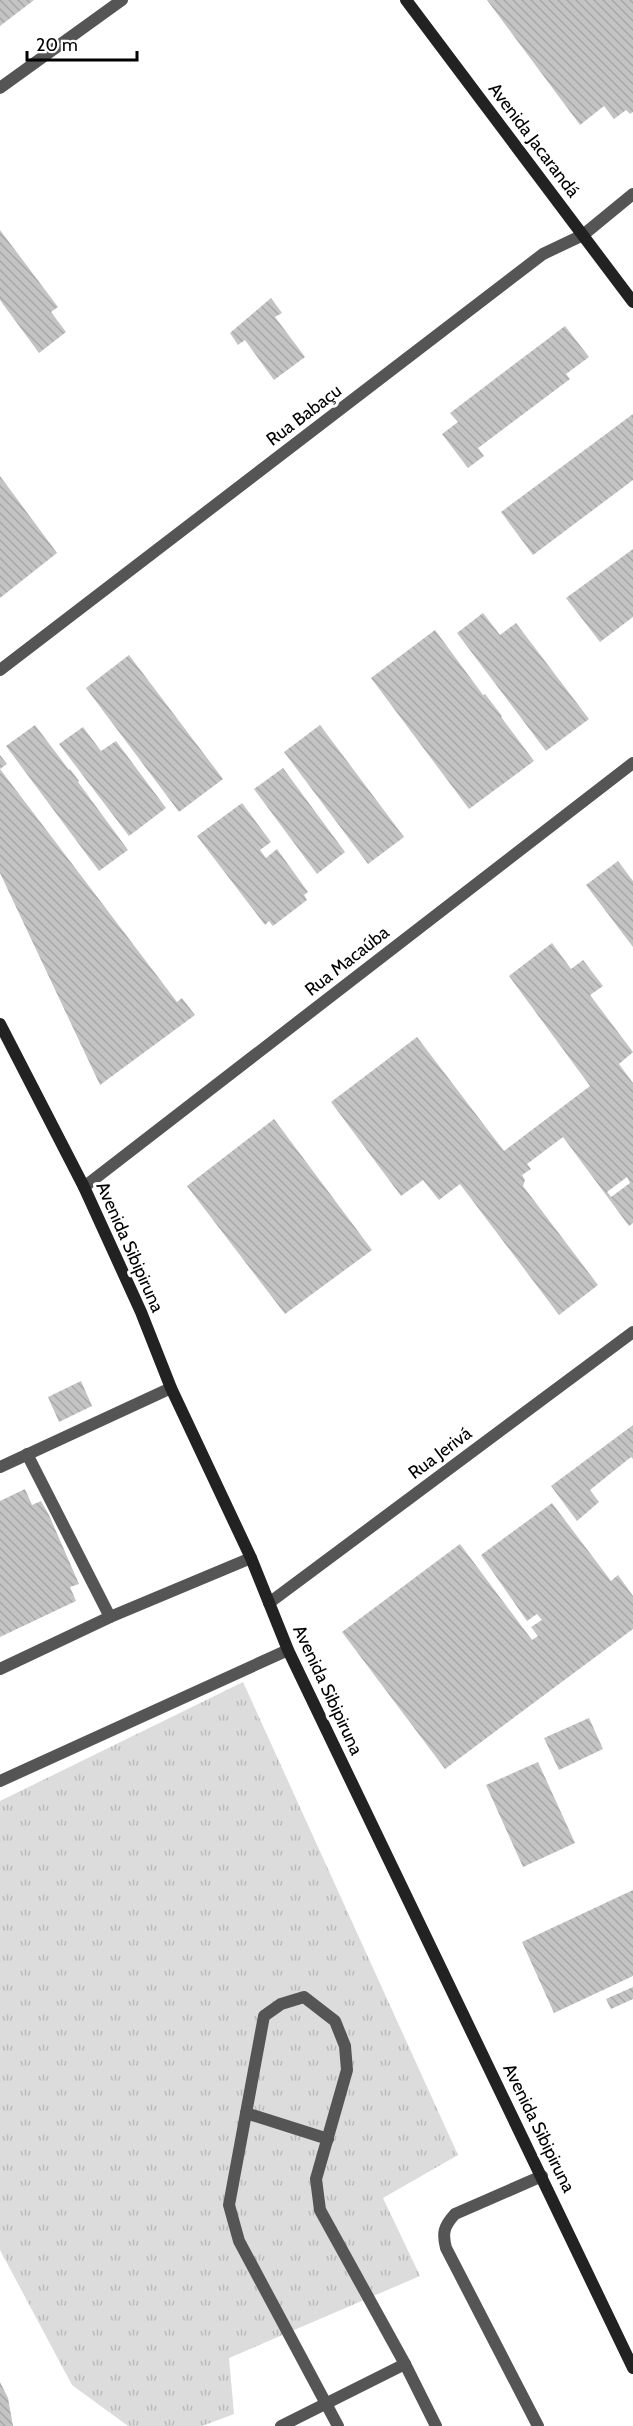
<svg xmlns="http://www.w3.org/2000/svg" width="633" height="2426" viewBox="0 0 633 2426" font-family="Cabin,sans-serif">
	<defs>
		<pattern id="grass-tufts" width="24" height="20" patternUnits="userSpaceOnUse" patternTransform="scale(1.5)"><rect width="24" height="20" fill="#dcdcdc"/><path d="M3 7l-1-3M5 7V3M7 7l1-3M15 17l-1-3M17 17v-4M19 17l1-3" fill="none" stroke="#bbb"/></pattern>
		<pattern id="building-back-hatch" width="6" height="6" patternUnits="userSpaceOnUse" patternTransform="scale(1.5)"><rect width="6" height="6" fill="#c4c4c4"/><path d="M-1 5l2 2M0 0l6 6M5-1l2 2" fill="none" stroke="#a7a7a7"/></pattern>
	</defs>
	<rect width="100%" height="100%" fill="#fff"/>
	<!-- grass -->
	<polygon fill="url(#grass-tufts)" points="243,1682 458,2155 383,2198 420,2276 229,2358 234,2414 202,2426 128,2426 72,2385 0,2250 0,1801"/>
	<!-- building -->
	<g fill="url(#building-back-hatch)" fill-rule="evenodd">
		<polygon points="0,0 34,0 0,26"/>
		<polygon points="487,0 633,0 633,112 630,114 626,110 614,119 604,106 580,125"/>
		<polygon points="0,230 58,307 51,312 66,332 39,353 0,300"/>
		<polygon points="271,298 282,313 275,317 305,357 274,380 245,340 238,345 230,333"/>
		<polygon points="565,326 589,357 566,374 570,379 478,448 484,456 468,468 442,434 458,422 450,413"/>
		<polygon points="633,414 633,480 533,555 501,512"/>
		<polygon points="0,476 57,553 0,598"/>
		<polygon points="633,549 633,617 600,642 566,598"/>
		<polygon points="483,613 500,635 516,623 589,719 546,751 457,633"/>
		<polygon points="435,630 483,695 485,694 502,716 501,717 534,761 469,809 371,678"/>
		<polygon points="129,655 223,779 179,812 86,688"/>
		<polygon points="35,725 69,770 70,769 79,781 78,782 128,850 99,871 6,746"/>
		<polygon points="320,725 404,837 368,864 284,752"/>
		<polygon points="83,727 101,751 116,741 166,808 129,836 59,744"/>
		<polygon points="0,755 7,764 0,769 177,1002 182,998 195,1015 100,1085 0,873"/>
		<polygon points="283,768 345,852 317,874 254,789"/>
		<polygon points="242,803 271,842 260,850 266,858 277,849 308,892 304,895 307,900 273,926 269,921 265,925 197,836"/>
		<polygon points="618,861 633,881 633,947 586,885"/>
		<path d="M552,943L571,969L583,960L603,986L590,995L633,1052L619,1064L633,1083V1223L629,1226L563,1137L527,1164L531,1169L522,1175L525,1180L523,1186L598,1285L559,1315L460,1184L439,1200L423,1180L401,1196L331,1102L417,1037L504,1151L590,1086L509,976ZM627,1177L630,1183L611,1197L607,1192Z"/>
		<polygon points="274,1119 372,1250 285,1314 187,1186"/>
		<polygon points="81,1381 92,1406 59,1422 48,1397"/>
		<polygon points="633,1425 633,1459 631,1457 590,1490 599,1502 577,1521 551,1486"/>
		<polygon points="25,1489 32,1505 41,1501 49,1515 79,1584 70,1587 76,1601 0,1637 0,1501"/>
		<polygon points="552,1503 611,1581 618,1575 633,1596 633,1629 445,1769 342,1632 460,1544 532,1640 538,1636 531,1627 542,1620 537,1614 527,1621 481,1555"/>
		<polygon points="589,1718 603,1749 559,1770 544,1738"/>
		<polygon points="538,1762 575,1843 523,1867 486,1785"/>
		<polygon points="633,1890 633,1976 554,2013 522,1942"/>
		<polygon points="633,1987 633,1999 611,2009 606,1999"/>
		<polygon points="0,2382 8,2398 13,2426 0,2426"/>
	</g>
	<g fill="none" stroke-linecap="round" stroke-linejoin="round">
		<!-- lane -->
		<g stroke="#555" stroke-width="12">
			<polyline points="27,1454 110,1617 251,1558"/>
			<polyline points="0,1467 171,1388"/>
			<polyline points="0,1669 110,1617"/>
			<polyline points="0,1781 288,1650"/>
			<polyline points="246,2113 328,2139"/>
			<polyline points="281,2426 405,2364 436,2426"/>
			<polyline points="338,2426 239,2241 229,2205 264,2016 281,2004 304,1997 335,2021 345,2046 347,2070 316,2179 320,2210 405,2364"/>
			<path d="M538,2426L446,2248C442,2233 444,2226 455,2214L542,2176"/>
		</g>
		<!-- street -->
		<g stroke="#555" stroke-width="12">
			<polyline points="0,88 122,0"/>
			<polyline points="0,670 543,254 583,235 633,194"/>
			<polyline points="84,1187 633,763"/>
			<polyline points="269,1603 633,1332"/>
		</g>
		<!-- secondary -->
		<g stroke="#222" stroke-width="12">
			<polyline points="406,0 633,302"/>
			<polyline points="0,1024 84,1187 141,1312 171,1388 251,1558 288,1650 633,2368"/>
		</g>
	</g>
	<g text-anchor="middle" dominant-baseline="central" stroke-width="6" stroke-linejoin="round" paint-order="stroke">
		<!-- street labels -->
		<g font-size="18" fill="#000" stroke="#fff">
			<text transform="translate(534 140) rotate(53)">Avenida Jacarandá</text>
			<text transform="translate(304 415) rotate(-37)">Rua Babaçu</text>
			<text transform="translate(347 961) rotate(-38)">Rua Macaúba</text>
			<text transform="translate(130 1247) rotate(66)">Avenida Sibipiruna</text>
			<text transform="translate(440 1453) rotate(-37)">Rua Jerivá</text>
			<text transform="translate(328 1690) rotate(65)">Avenida Sibipiruna</text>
			<text transform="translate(539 2128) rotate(64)">Avenida Sibipiruna</text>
		</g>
	</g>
	<!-- scale -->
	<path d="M27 51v9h110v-9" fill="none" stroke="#000000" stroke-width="3"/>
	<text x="36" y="51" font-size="18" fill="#000000" stroke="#ffffff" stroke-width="4.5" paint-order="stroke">20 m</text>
</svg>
